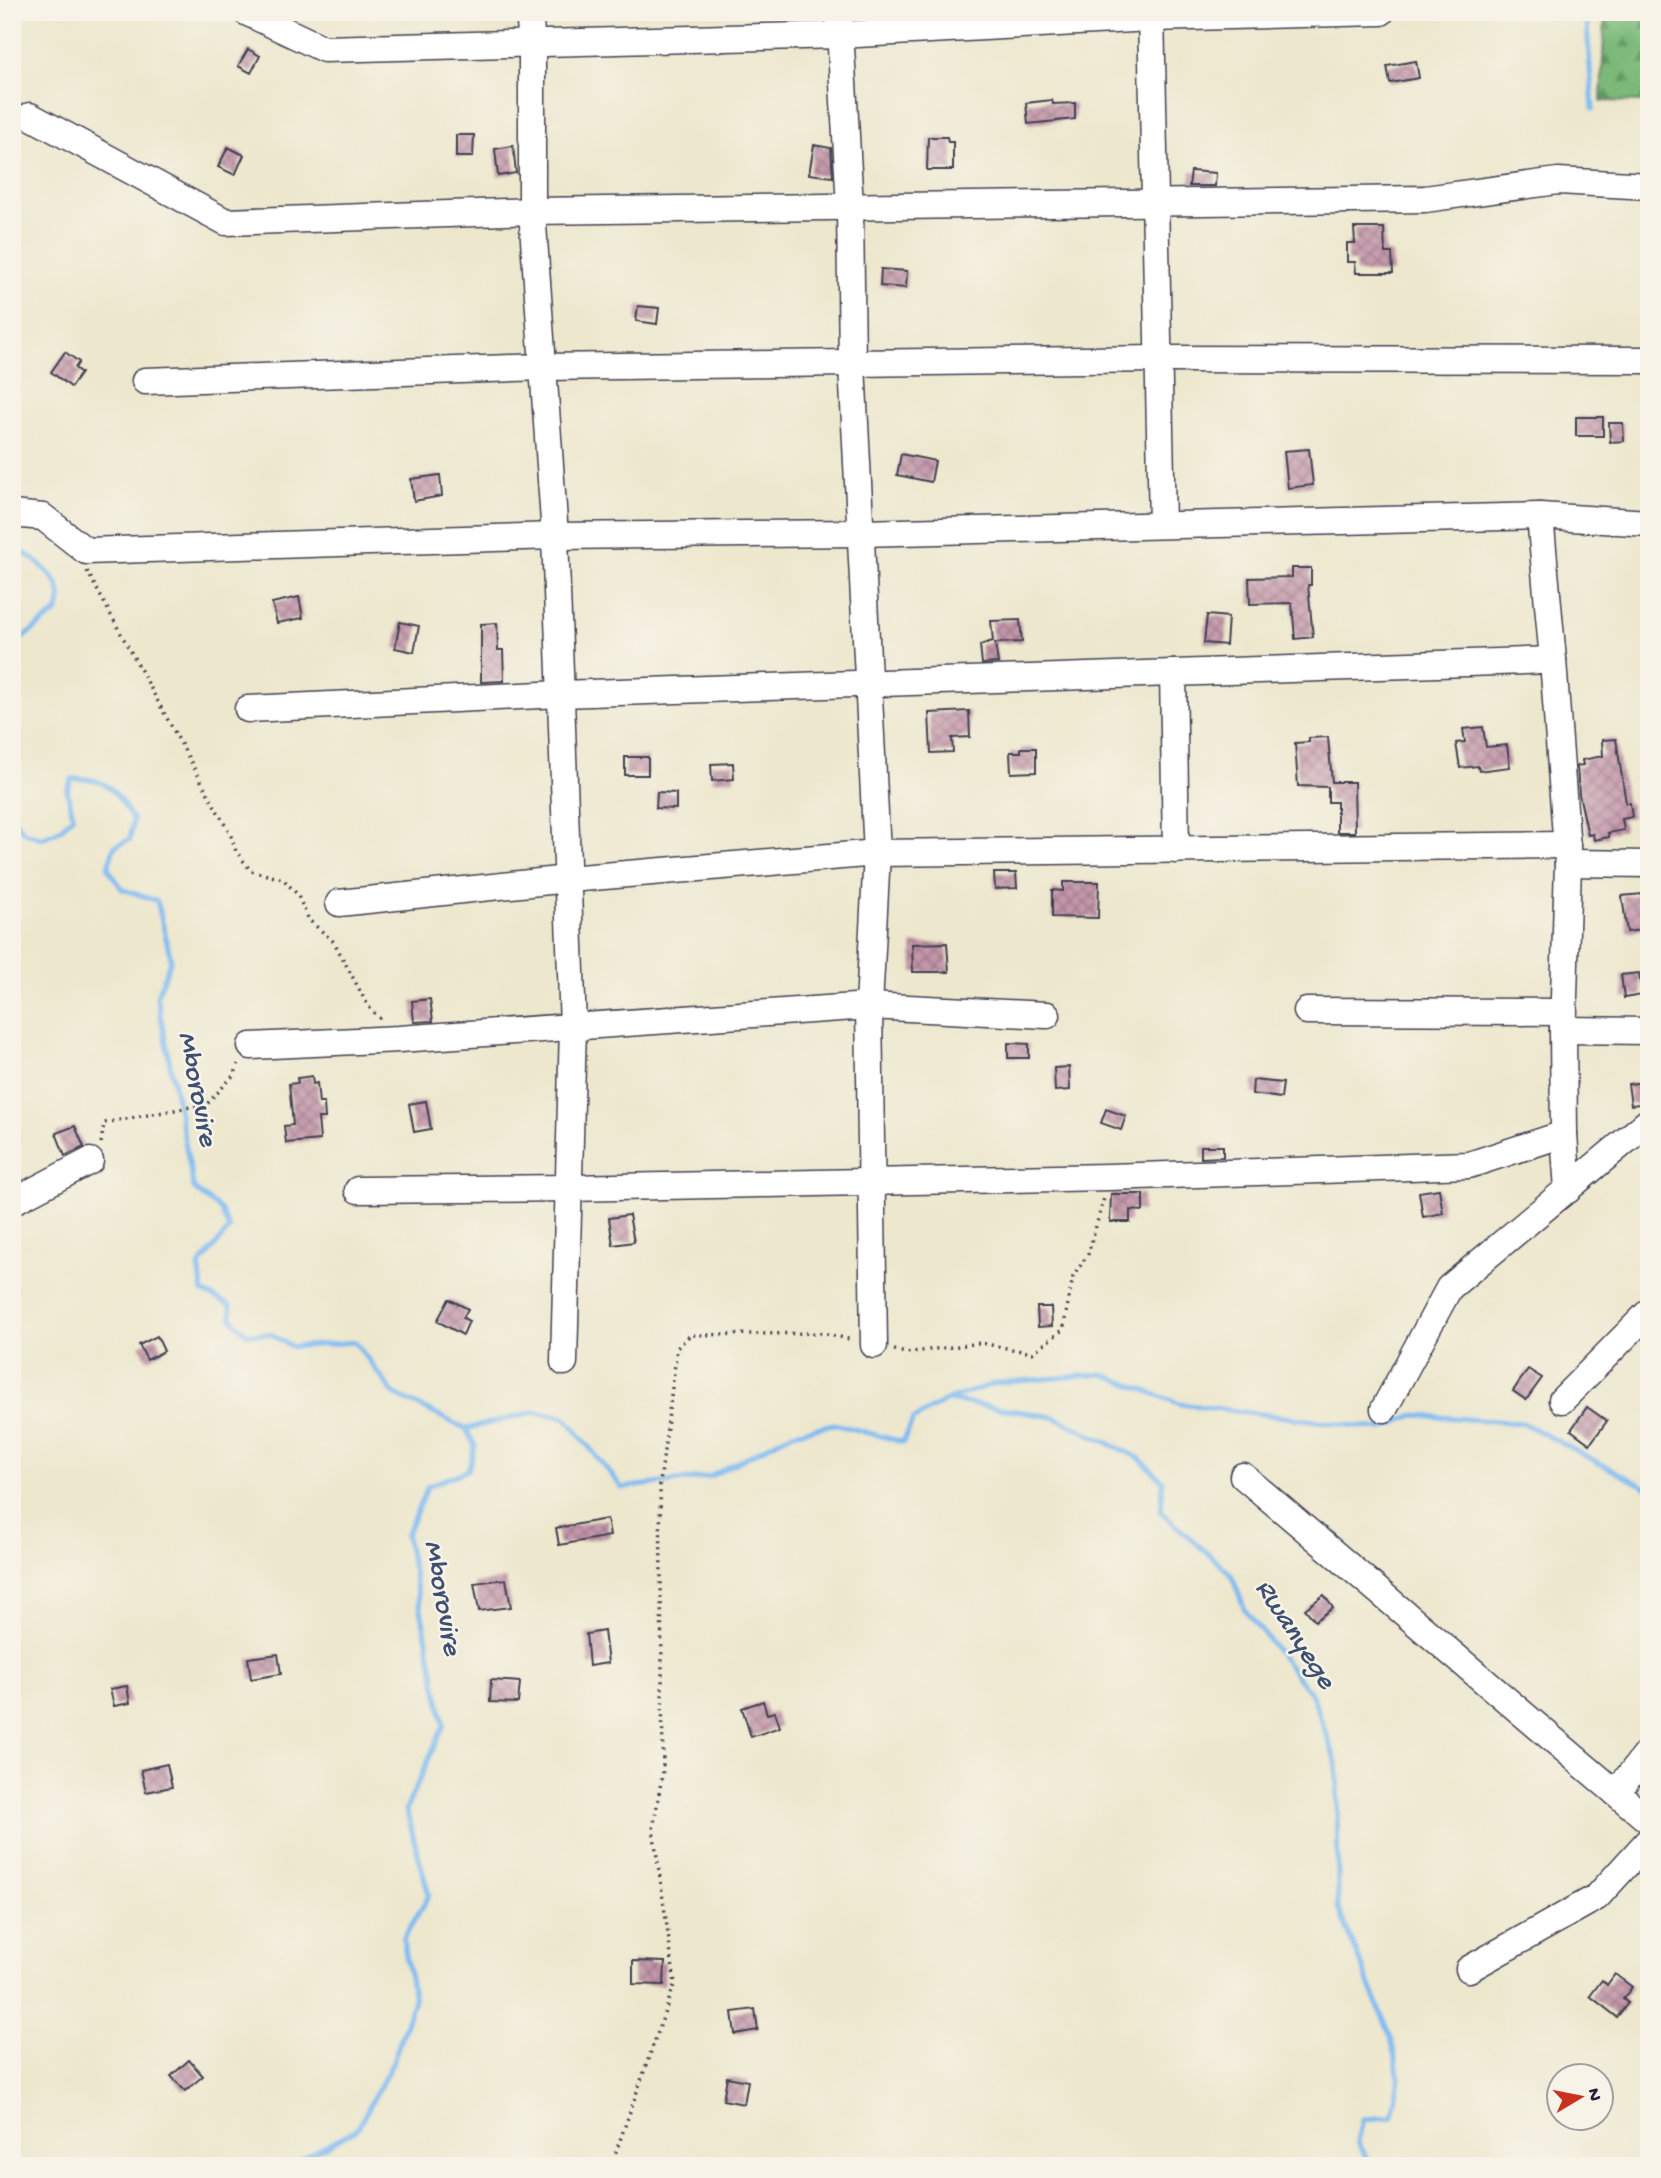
<svg xmlns="http://www.w3.org/2000/svg" width="1661" height="2178" viewBox="0 0 1661 2178" font-family="'Gochi Hand',sans-serif">
	<defs>
		<pattern id="forest-firs" width="22" height="20" patternUnits="userSpaceOnUse" patternTransform="scale(1.75)"><rect width="22" height="20" fill="#7bb979"/><path d="M5 1l3.5 6h-7zM16 11l3.5 6h-7z" fill="#649664"/></pattern>
		<pattern id="building-cross-hatch" width="8" height="8" patternUnits="userSpaceOnUse" patternTransform="scale(1.75)"><rect width="8" height="8" fill="#c396a9"/><path d="M0 0l8 8M0 8l8-8" fill="none" stroke="#9e7a8b"/></pattern>
	</defs>
	<rect width="100%" height="100%" fill="#f7f3e8"/>
	<filter id="ink" filterUnits="userSpaceOnUse"><feTurbulence type="fractalNoise" baseFrequency=".0143" numOctaves="2"/><feDisplacementMap in="SourceGraphic" scale="14" xChannelSelector="R" yChannelSelector="G"/><feConvolveMatrix kernelMatrix="1 2 1 2 8 2 1 2 1" color-interpolation-filters="sRGB"/></filter>
	<filter id="wash" filterUnits="userSpaceOnUse"><feTurbulence type="fractalNoise" baseFrequency=".00686" numOctaves="4" result="noise"/><feDisplacementMap in="SourceGraphic" scale="28" xChannelSelector="R" yChannelSelector="G"/><feGaussianBlur stdDeviation="1.57" result="paint"/><feColorMatrix in="noise" values="0 0 0 0 0 0 0 0 0 0 0 0 0 0 0 0 0 1.4 0 .05"/><feComposite in="paint" operator="in"/></filter>
	<g filter="url(#wash)">
		<rect width="100%" height="100%" fill="#ede7cd"/>
		<!-- forest -->
		<polygon fill="url(#forest-firs)" stroke="#4e6e5a" stroke-width="2" points="1605,12 1649,12 1649,102 1601,101"/>
		<g fill="none" stroke-linecap="round" stroke-linejoin="round">
			<!-- stream -->
			<g stroke="#7fbbf1" stroke-width="5">
				<polyline points="1586,12 1593,109"/>
				<path d="M12,548C27,551 59,578 60,593C61,599 59,606 58,611L12,646"/>
				<polyline points="12,748 16,765 12,774"/>
				<path d="M12,817L24,832L42,838L60,830L73,816L67,790L72,779C108,776 116,792 133,820L130,839L114,847L108,868L122,889L157,901L171,959L157,996L194,1189L221,1210L229,1229L199,1266L203,1292L230,1305L232,1319L247,1334H271L292,1347L355,1342L394,1394L466,1429L475,1446L468,1470L428,1486L406,1535L444,1725L406,1809L429,1895L403,1939L414,2000L393,2062L357,2129L287,2166"/>
				<polyline points="950,1399 996,1383 1103,1374 1180,1404 1381,1429 1414,1415 1523,1423 1649,1489"/>
				<polyline points="466,1429 534,1412 565,1417 622,1488 709,1477 793,1433 834,1424 903,1442 913,1420 947,1400 1054,1417 1139,1458 1163,1481 1161,1512 1231,1574 1245,1610 1313,1697 1337,1765 1338,1907 1391,2037 1399,2078 1392,2117 1363,2119 1358,2142 1371,2166"/>
			</g>
		</g>
		<g id="blocks">
			<!-- building -->
			<g fill="url(#building-cross-hatch)">
				<polygon points="248,49 260,56 251,73 238,66"/>
				<polygon points="1416,61 1419,78 1390,83 1387,66"/>
				<polygon points="1052,100 1053,104 1075,103 1075,119 1028,124 1026,103"/>
				<polygon points="456,135 474,135 473,157 456,157"/>
				<polygon points="928,137 947,137 948,142 953,142 953,170 927,170"/>
				<polygon points="814,145 831,148 833,177 809,174"/>
				<polygon points="513,146 516,173 498,176 495,149"/>
				<polygon points="228,147 244,155 235,175 218,167"/>
				<polygon points="1191,171 1216,173 1215,186 1189,186"/>
				<polygon points="1354,228 1384,228 1385,253 1392,253 1393,273 1356,273 1355,262 1347,262 1347,243 1355,243"/>
				<polygon points="881,269 907,271 906,288 880,286"/>
				<polygon points="638,306 659,308 657,324 636,321"/>
				<polygon points="65,352 79,362 75,368 81,373 71,387 51,372"/>
				<rect x="1576" y="417" width="27" height="19"/>
				<polygon points="1609,423 1623,423 1624,441 1610,442"/>
				<polygon points="1309,449 1313,485 1288,488 1284,451"/>
				<polygon points="901,454 935,461 931,482 897,475"/>
				<polygon points="440,475 442,496 414,501 411,479"/>
				<polygon points="1292,568 1311,568 1311,585 1308,585 1313,637 1295,639 1292,603 1250,604 1249,578 1292,577"/>
				<polygon points="299,597 303,618 277,623 272,603"/>
				<polygon points="1207,615 1228,617 1226,645 1204,643"/>
				<polygon points="1020,620 1022,642 995,643 998,663 982,664 980,645 993,641 991,621"/>
				<polygon points="400,622 419,626 414,652 395,648"/>
				<polygon points="497,623 498,650 503,650 504,681 481,682 481,624"/>
				<polygon points="969,711 970,737 952,738 953,752 931,753 929,713"/>
				<polygon points="1483,727 1486,747 1507,745 1510,767 1479,771 1478,766 1460,768 1456,743 1465,742 1463,729"/>
				<polygon points="1328,737 1332,782 1354,782 1355,832 1337,832 1337,802 1328,802 1328,787 1298,786 1295,743 1309,742 1309,738"/>
				<polygon points="1616,739 1626,803 1630,803 1632,817 1622,819 1624,830 1608,833 1609,837 1594,840 1593,834 1588,835 1579,794 1577,766 1583,765 1582,760 1603,756 1602,740"/>
				<polygon points="1021,748 1036,748 1036,772 1011,773 1010,752 1021,752"/>
				<rect x="625" y="757" width="23" height="18"/>
				<polygon points="733,763 734,779 712,781 711,764"/>
				<polygon points="657,792 676,793 676,809 656,808"/>
				<polygon points="994,873 1016,873 1017,888 995,889"/>
				<polygon points="1063,882 1099,882 1098,918 1052,917 1052,890 1063,891"/>
				<polygon points="1642,894 1647,929 1627,932 1622,896"/>
				<polygon points="947,943 949,972 913,972 912,944"/>
				<polygon points="1639,973 1642,995 1624,998 1621,975"/>
				<polygon points="430,999 433,1021 414,1022 412,1001"/>
				<polygon points="1008,1043 1029,1044 1029,1058 1008,1058"/>
				<polygon points="1069,1067 1070,1090 1055,1091 1054,1068"/>
				<polygon points="312,1076 313,1084 317,1083 319,1103 324,1103 325,1118 318,1118 320,1140 286,1143 284,1126 293,1125 289,1084 298,1083 297,1078"/>
				<polygon points="1253,1080 1283,1083 1281,1098 1252,1094"/>
				<polygon points="1646,1082 1649,1103 1631,1105 1628,1084"/>
				<polygon points="426,1101 431,1129 414,1132 409,1104"/>
				<polygon points="1106,1109 1126,1116 1121,1130 1101,1123"/>
				<polygon points="75,1126 84,1147 65,1156 56,1133"/>
				<polygon points="1201,1146 1223,1146 1223,1157 1201,1158"/>
				<polygon points="1439,1189 1443,1213 1423,1217 1419,1192"/>
				<polygon points="1111,1194 1143,1194 1143,1211 1130,1210 1130,1222 1110,1222"/>
				<polygon points="629,1215 634,1242 613,1245 609,1218"/>
				<polygon points="449,1299 468,1309 463,1318 469,1321 463,1335 437,1321"/>
				<polygon points="1037,1307 1051,1307 1052,1326 1038,1327"/>
				<polygon points="157,1336 164,1351 147,1360 139,1345"/>
				<polygon points="1528,1369 1542,1378 1526,1400 1513,1391"/>
				<polygon points="1587,1407 1607,1421 1590,1444 1571,1430"/>
				<polygon points="607,1519 610,1536 559,1545 556,1528"/>
				<polygon points="506,1579 511,1607 479,1611 474,1583"/>
				<polygon points="1324,1595 1333,1608 1315,1621 1305,1609"/>
				<polygon points="604,1631 608,1663 589,1666 586,1634"/>
				<polygon points="278,1654 281,1674 251,1679 248,1658"/>
				<polygon points="491,1680 520,1682 518,1703 490,1702"/>
				<polygon points="127,1686 130,1703 114,1706 110,1689"/>
				<polygon points="763,1701 767,1714 775,1712 780,1727 751,1737 742,1708"/>
				<polygon points="167,1764 172,1787 146,1792 141,1770"/>
				<polygon points="633,1961 665,1962 664,1985 633,1984"/>
				<polygon points="1615,1974 1632,1987 1623,1999 1628,2003 1617,2017 1590,1996 1602,1980 1607,1985"/>
				<polygon points="755,2009 758,2030 735,2034 732,2012"/>
				<polygon points="189,2060 203,2076 185,2091 171,2076"/>
				<polygon points="727,2077 748,2081 744,2104 723,2100"/>
			</g>
		</g>
	</g>
	<g filter="url(#ink)">
		<use href="#blocks" fill-opacity="0" stroke="#404051" stroke-width="2"/>
		<g fill="none" stroke-linecap="round" stroke-linejoin="round">
			<defs>
				<g id="minor">
					<polyline points="246,12 324,49 839,35 1151,18 1381,12"/>
					<polyline points="529,12 532,44 532,211 555,536 573,1027 564,1362"/>
					<polyline points="839,12 850,207 852,365 877,853 869,1006 874,1345"/>
					<polyline points="1151,12 1162,524"/>
					<polyline points="30,116 226,222 532,211 1425,199 1558,181 1649,186"/>
					<polyline points="145,381 543,367 1159,359 1649,360"/>
					<polyline points="12,514 43,517 86,551 555,536 861,533 1540,516 1649,523"/>
					<polyline points="1540,516 1553,660 1568,863 1563,1030 1564,1134 1568,1190"/>
					<polyline points="1173,673 1176,850"/>
					<polyline points="248,709 561,694 1553,660"/>
					<polyline points="1568,863 1649,864"/>
					<polyline points="339,903 568,879 877,853 1567,845"/>
					<polyline points="1307,1011 1564,1012"/>
					<polyline points="1563,1030 1649,1031"/>
					<polyline points="251,1046 399,1039 869,1006 1047,1015"/>
					<polyline points="358,1190 569,1188 1109,1177 1469,1165 1564,1134"/>
					<polyline points="12,1202 90,1161"/>
					<polyline points="1562,1400 1649,1312"/>
					<polyline points="1384,1409 1449,1288 1649,1121"/>
					<polyline points="1243,1476 1649,1821"/>
					<polyline points="1616,1793 1649,1750"/>
					<polyline points="1469,1969 1597,1897 1649,1840"/>
				</g>
			</defs>
			<!-- minor casing -->
			<use href="#minor" stroke="#404051" stroke-width="29"/>
			<!-- path -->
			<g stroke="#404051" stroke-width="3.5" stroke-dasharray="2 5" stroke-linecap="butt">
				<polyline points="87,571 231,836 236,851 251,871 283,879 297,894 309,920 334,942 368,1006 380,1019"/>
				<polyline points="101,1143 104,1123 207,1104 235,1074 238,1064"/>
				<polyline points="894,1350 906,1353 981,1343 1032,1353 1063,1330 1073,1277 1088,1254 1104,1198"/>
				<polyline points="611,2166 675,1983 653,1829 663,1770 660,1483 677,1348 690,1335 823,1333 852,1340"/>
			</g>
			<!-- minor -->
			<use href="#minor" stroke="#fff" stroke-width="26"/>
		</g>
	</g>
	<g text-anchor="middle" dominant-baseline="central" stroke-width="5" stroke-linejoin="round" paint-order="stroke">
		<!-- water labels -->
		<g font-size="28" font-style="italic" fill="#3e5072" stroke="#f7f3e8">
			<text transform="translate(196 1089) rotate(79)">Mborovire</text>
			<text transform="translate(441 1598) rotate(80)">Mborovire</text>
			<text transform="translate(1294 1635) rotate(57)">Rwanyege</text>
		</g>
	</g>
	<!-- margin -->
	<rect width="1661" height="2178" fill="none" stroke="#f7f3e8" stroke-width="42"/>
	<!-- north arrow -->
	<g transform="translate(1580 2097) rotate(80)"><circle r="33" fill="#f7f3e8" stroke="#a29fa3" stroke-width="2"/>
	<path d="M0-5L12 26L0 18L-12 26Z" fill="#c8321e"/>
	<text y="-10" font-size="19" font-weight="bold" text-anchor="middle" fill="#22223b">N</text>
	</g>
</svg>
